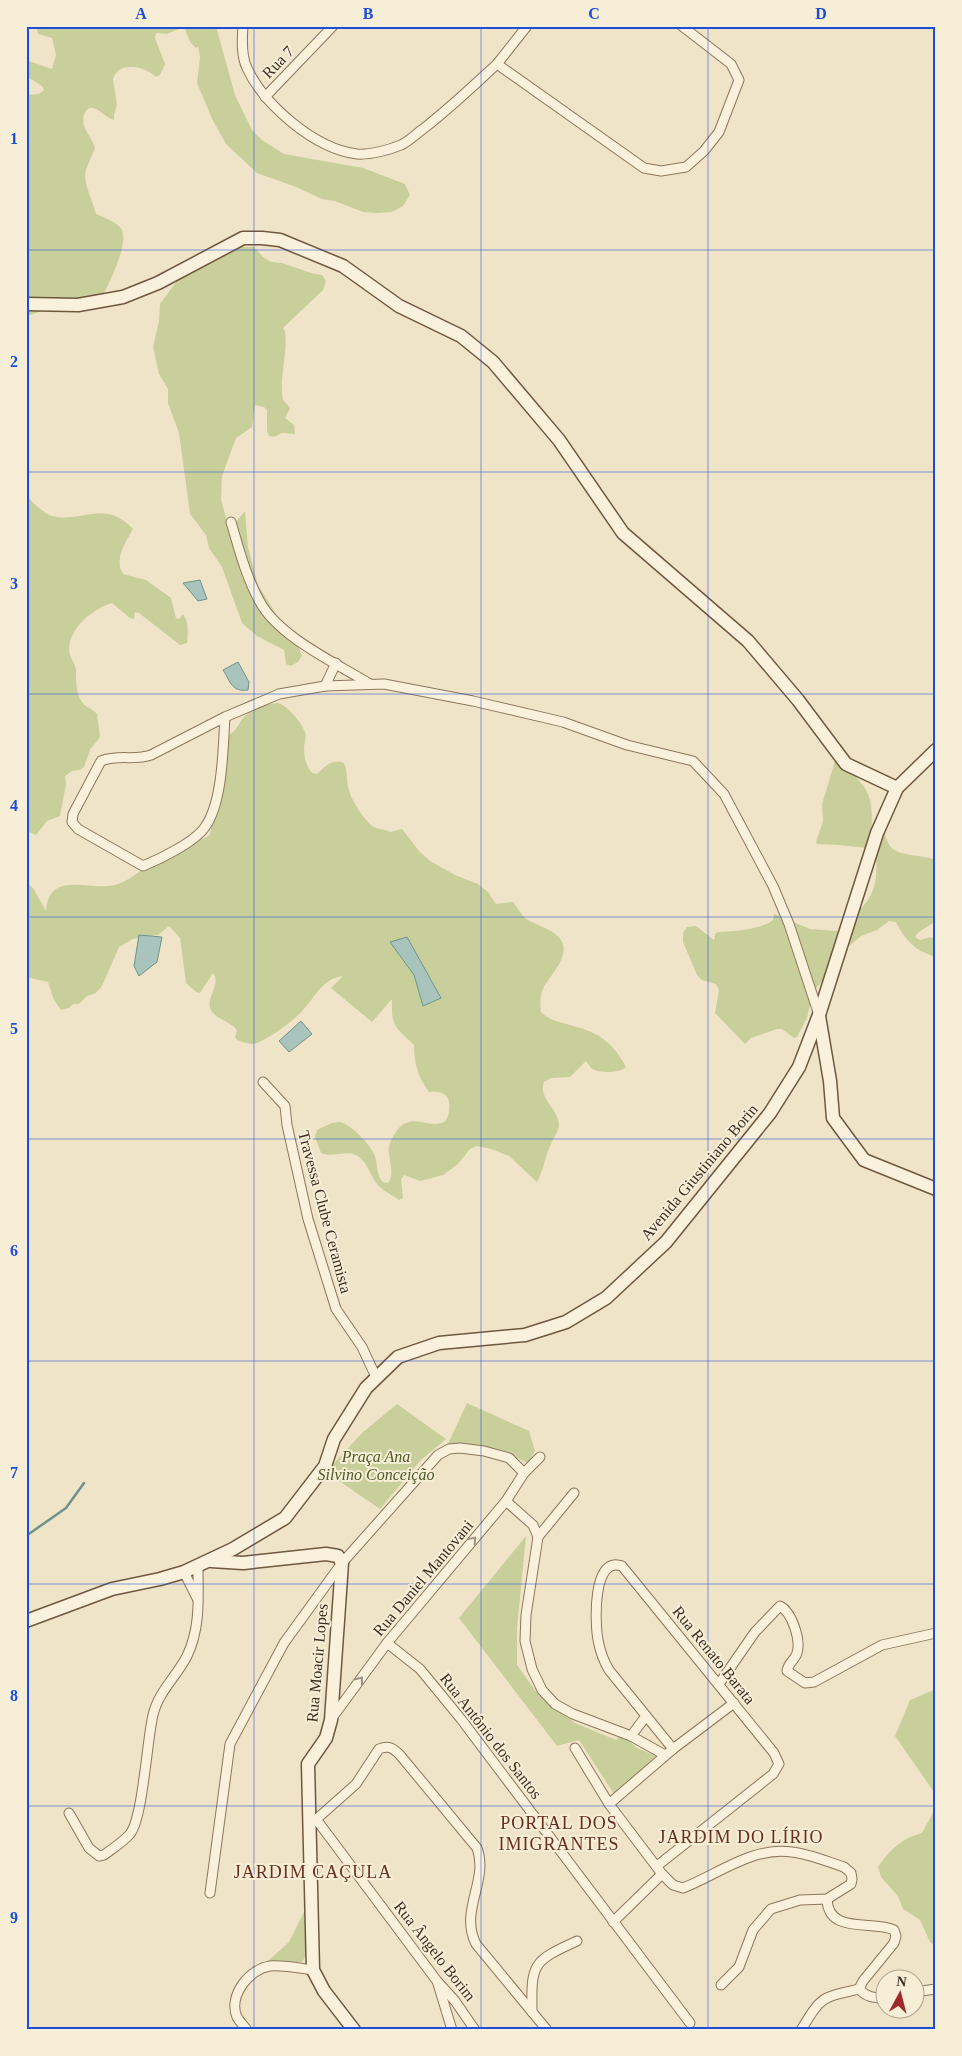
<svg xmlns="http://www.w3.org/2000/svg" width="962" height="2056" viewBox="0 0 962 2056" font-family="'Times New Roman',serif">
	<rect width="100%" height="100%" fill="#f0e4c8"/>
	<!-- green -->
	<g fill="#c9cf9b" fill-rule="evenodd">
		<path d="M36,26H216L235,95L252,130L262,140L284,154L363,168L405,184L410,195L403,206L392,212L376,213L363,212L335,201L322,199L296,187L257,173L226,144L213,121L197,83L200,57L198,47L196,48L190,42L185,29L181,28L167,34L156,33L155,38L165,64L160,75L156,77C145,66 119,60 113,79L117,105L114,115V120C106,118 101,110 93,108C90,107 88,109 86,111C77,125 92,136 95,148C92,156 86,167 85,175C85,186 93,202 96,214C103,217 114,221 120,227C132,240 108,284 102,298L56,307L26,316V95L39,94L44,90L42,86L26,76V60L52,69L56,55L52,38L38,34Z"/>
		<path d="M241,247H254L263,257L271,262L282,263L311,273L322,275L326,281L323,290L283,328C291,337 278,382 283,399C284,403 288,404 290,408L285,418L294,425L295,434L282,433L274,437L269,436L267,431V410L264,407L255,405L252,427L236,438L222,476L221,499L226,518L231,528L245,511L248,547L258,585L276,614L295,639L302,656L298,662L291,666L286,664L284,650L257,636L242,623L222,567L209,548L206,535L190,514L179,433L168,403V389L159,374L153,347L159,321L160,304L179,278L225,252Z"/>
		<path d="M26,493C28,498 34,504 38,507C42,510 47,515 52,516C81,524 104,498 133,529C125,543 114,559 123,574L146,580L171,598L176,618L179,619L183,614C189,622 188,633 187,643L180,645L139,613L135,612L134,619L130,618L112,603C93,609 70,627 69,649C69,657 76,664 76,671C76,681 76,694 82,702C85,707 93,709 97,714L100,737L90,750L84,767L80,770L72,771L65,776L66,784L60,816L47,821L36,835L29,832L26,823Z"/>
		<path d="M278,703C287,705 302,723 305,732C307,738 304,742 304,748C304,757 307,774 317,774C326,766 332,758 344,763C348,772 346,781 349,790C351,800 366,824 376,828C381,830 385,829 390,832L402,829L419,851L430,861L455,875L478,884L488,892L496,904L513,902C518,908 522,917 528,920C538,926 555,930 561,940C571,957 549,976 543,989C540,997 540,1004 541,1012C550,1021 560,1022 573,1026C599,1032 614,1044 626,1067C620,1073 599,1074 591,1068C589,1066 588,1063 586,1061L570,1077L551,1078L544,1082C538,1098 558,1109 559,1124C559,1131 555,1135 552,1142C545,1155 544,1170 537,1182L509,1156L491,1149L477,1146L470,1149L458,1164L443,1175L420,1181L404,1175L401,1180L403,1198L399,1200C392,1195 382,1190 377,1184C370,1175 366,1159 356,1155C345,1150 332,1158 321,1153L315,1137L317,1130C323,1127 332,1122 339,1122C349,1122 372,1146 375,1156C378,1166 376,1175 383,1182L388,1183C396,1173 387,1158 389,1146C390,1141 395,1133 398,1129C413,1111 433,1131 445,1121C448,1118 449,1114 449,1110C451,1096 444,1090 429,1092C418,1077 414,1064 414,1045C395,1027 391,1027 392,999L372,1022L331,988L343,976C322,979 316,996 303,1010C296,1019 263,1044 252,1044C248,1044 241,1041 237,1040L235,1037L237,1031C231,1020 214,1020 210,1008C207,996 221,984 213,973L200,993L196,992L186,983L180,938L169,926L158,935L133,939L119,947L102,986L96,993L87,996L79,1004H73L69,1008L61,1010L54,1000L48,982L26,977V890L28,884L33,888L46,911C49,868 92,893 118,884C136,878 149,861 166,853C172,849 181,850 188,847C191,846 194,843 197,841C202,838 207,839 210,834L229,735C237,730 238,724 244,717C253,708 266,704 278,703ZM390,942H391L441,998L416,984L414,975Z"/>
		<path d="M836,758C866,787 875,790 871,834L882,826C885,833 886,840 890,846C896,856 924,855 936,860V919C931,927 920,928 915,937L920,940L931,937L936,940V959C931,954 927,954 921,951C910,945 901,933 896,922L889,921L877,930L861,936L842,952L833,969L813,992L807,1018L797,1037L794,1038L782,1029H777L751,1038L745,1044L715,1013L719,990L716,984L702,980L697,975L683,942V933L687,927L696,926L714,940L715,934L718,932C734,931 760,930 773,920L774,914L810,929L837,931C863,906 879,899 876,859L868,848L839,845L817,844L816,842L823,821L822,804Z"/>
		<polygon points="467,1403 529,1431 535,1451 528,1463 506,1453 447,1446"/>
		<polygon points="397,1404 446,1439 421,1460 380,1509 326,1472 362,1433"/>
		<polygon points="526,1536 517,1628 517,1665 535,1690 575,1723 616,1740 621,1734 637,1748 656,1756 614,1794 579,1740 557,1746 459,1618"/>
		<polygon points="936,1689 936,1795 895,1736 910,1700"/>
		<path d="M936,1807V1947L930,1942L920,1920L903,1909L898,1896L881,1877L878,1867C890,1849 902,1838 922,1833Z"/>
		<path d="M305,1910C306,1925 312,1950 302,1962L268,1961L289,1942Z"/>
	</g>
	<!-- water -->
	<g fill="#a9c4bc" stroke="#6f938a">
		<polygon points="200,580 207,599 198,601 183,583"/>
		<path d="M238,662L249,682L248,690C232,692 231,683 223,670Z"/>
		<polygon points="139,935 162,937 157,962 139,976 134,966"/>
		<polygon points="407,937 441,998 423,1006 414,975 390,942"/>
		<polygon points="301,1021 312,1034 289,1052 279,1041"/>
	</g>
	<g fill="none" stroke-linecap="round" stroke-linejoin="round">
		<!-- stream -->
		<polyline stroke="#6f938a" stroke-width="2.5" points="26,1536 66,1508 84,1483"/>
		<defs>
			<g id="street">
				<path d="M243,26C242,39 241,56 247,68C264,105 315,149 357,154C370,155 389,150 401,145C409,141 416,134 423,129C449,109 473,86 497,64L644,168L661,171L686,167L704,151L719,132L739,80L731,64L682,26"/>
				<polyline points="497,64 527,26"/>
				<polyline points="265,97 333,26"/>
				<path d="M231,522C239,549 246,577 260,602C279,637 336,663 370,684"/>
				<polyline points="325,686 336,663"/>
				<path d="M225,717C223,747 223,802 205,827C195,842 160,859 143,866L78,829L72,822L73,814L101,761C119,754 134,761 151,755L225,717L279,694L325,686L384,684L473,701L563,722L627,745L693,761L724,794L773,886L789,924L819,1015"/>
				<polyline points="263,1082 285,1106 287,1125 308,1219 336,1309 362,1347 376,1377"/>
				<polyline points="574,1493 538,1537 526,1615 525,1641 532,1669 542,1690 555,1704 573,1714 631,1736 665,1755"/>
				<polyline points="506,1501 533,1525 538,1537"/>
				<polyline points="184,1572 197,1598"/>
				<polyline points="387,1643 420,1669 461,1719 690,2023"/>
				<path d="M719,1684L755,1632L780,1606C792,1612 801,1640 797,1653C795,1660 788,1663 787,1671L805,1683L814,1682L882,1645L936,1633"/>
				<polyline points="332,1718 387,1643 506,1501 524,1473 540,1457"/>
				<polyline points="631,1736 646,1716"/>
				<path d="M575,1748L609,1804L662,1874L673,1885L683,1888C717,1875 753,1846 792,1852C810,1854 828,1862 844,1867L851,1873L852,1879L851,1884L827,1899L800,1900L771,1909L753,1930L739,1967L721,1985"/>
				<polyline points="609,1804 673,1749 734,1703"/>
				<path d="M69,1813L89,1848L99,1856L104,1855C112,1849 123,1842 130,1834C143,1818 147,1739 153,1715C158,1692 177,1676 187,1656C201,1627 198,1596 198,1566"/>
				<polyline points="316,1819 437,1981 455,2001 475,2030"/>
				<path d="M311,1824L356,1784L379,1749C389,1745 393,1748 400,1755L477,1848C489,1881 459,1910 476,1944L547,2030"/>
				<path d="M657,1866L773,1774L779,1764L774,1753L622,1566C592,1555 595,1624 598,1640C600,1651 603,1660 609,1670L673,1749"/>
				<polyline points="210,1893 230,1744 284,1643 342,1563 438,1455 449,1449 460,1448 484,1451 509,1458 524,1473"/>
				<path d="M827,1899C828,1935 874,1920 894,1930L896,1936L894,1943L863,1981L859,1989"/>
				<polyline points="613,1922 662,1874"/>
				<polyline points="438,1984 452,2030"/>
				<path d="M859,1989C866,1997 874,1998 884,1998"/>
				<polyline points="914,1992 936,1989"/>
				<path d="M532,2012C531,1963 533,1961 577,1941"/>
				<path d="M247,2030C244,2026 239,2021 237,2017C228,1996 249,1969 270,1966C284,1965 299,1968 313,1970"/>
				<path d="M801,2030C822,1996 820,1998 859,1989"/>
			</g>
			<g id="secondary">
				<polyline points="26,304 78,305 123,297 158,283 243,238 262,238 280,240 343,266 399,306 461,336 493,362 559,440 623,533 748,641 798,700 846,764 897,788"/>
				<polyline points="819,1016 830,1081 833,1118 864,1160 936,1189"/>
				<polyline points="211,1561 243,1563 326,1554 338,1556 342,1563 331,1720 326,1738 308,1764 313,1970 324,1991 354,2030"/>
				<polyline points="26,1621 112,1589 160,1579 184,1572 233,1549 285,1518 325,1466 334,1439 366,1388 398,1357 439,1343 525,1335 566,1322 606,1298 666,1242 770,1113 799,1067 819,1015 877,833 897,788 936,750"/>
			</g>
		</defs>
		<!-- street casing -->
		<use href="#street" stroke="#8d765c" stroke-width="11"/>
		<!-- secondary casing -->
		<use href="#secondary" stroke="#6f573f" stroke-width="15"/>
		<!-- street -->
		<use href="#street" stroke="#faf1dc" stroke-width="9"/>
		<!-- secondary -->
		<use href="#secondary" stroke="#faf1dc" stroke-width="12"/>
	</g>
	<!-- one-way arrows -->
	<defs><path id="oneway-chevron" d="M-2-3.5L2.5 0L-2 3.5" fill="none" stroke-width="1.6" stroke-linecap="round" stroke-linejoin="round" transform="scale(1.25)"/></defs>
	<g stroke="#9c907e">
		<use href="#oneway-chevron" transform="translate(473 1540) rotate(-50)"/>
		<use href="#oneway-chevron" transform="translate(360 1680) rotate(-53)"/>
	</g>
	<!-- grid -->
	<path fill="none" stroke="#1d4ed8" stroke-width="1" stroke-opacity="0.55" d="M254,26V2030M481,26V2030M708,26V2030M26,250H936M26,472H936M26,694H936M26,917H936M26,1139H936M26,1361H936M26,1584H936M26,1806H936"/>
	<g text-anchor="middle" dominant-baseline="central" stroke-width="4" stroke-linejoin="round" paint-order="stroke">
		<!-- street labels -->
		<g font-size="16" fill="#3d2e20" stroke="#f7eed8">
			<text transform="translate(278 62) rotate(-46)">Rua 7</text>
			<text transform="translate(699 1172) rotate(-50)">Avenida Giustiniano Borin</text>
			<text transform="translate(325 1212) rotate(75)">Travessa Clube Ceramista</text>
			<text transform="translate(423 1578) rotate(-50)">Rua Daniel Mantovani</text>
			<text transform="translate(714 1655) rotate(51)">Rua Renato Barata</text>
			<text transform="translate(317 1663) rotate(-85)">Rua Moacir Lopes</text>
			<text transform="translate(491 1736) rotate(52)">Rua Antônio dos Santos</text>
			<text transform="translate(435 1951) rotate(52)">Rua Ângelo Borim</text>
		</g>
		<!-- park labels -->
		<g font-size="16" font-style="italic" fill="#4d5a26" stroke="#f7eed8">
			<text x="376" y="1456">Praça Ana<tspan x="376" dy="18">Silvino Conceição</tspan></text>
		</g>
		<!-- neighbourhood labels -->
		<g font-size="18" letter-spacing="1" fill="#6b2e1e" stroke="#f7eed8">
			<text x="559" y="1823">PORTAL DOS<tspan x="559" dy="21">IMIGRANTES</tspan></text>
			<text x="741" y="1837">JARDIM DO LÍRIO</text>
			<text x="313" y="1872">JARDIM CAÇULA</text>
		</g>
	</g>
	<!-- border -->
	<rect width="962" height="2056" fill="none" stroke="#f7eed8" stroke-width="55"/>
	<!-- north arrow -->
	<g transform="translate(900 1994) rotate(7)"><circle r="24" fill="#f7eed8" stroke="#ada18e"/>
	<path d="M0-4L9 19L0 12L-9 19Z" fill="#9e2a2b"/>
	<text y="-8" font-size="14" font-weight="bold" text-anchor="middle" fill="#3d2e20">N</text>
	</g>
	<rect x="28" y="28" width="906" height="2000" fill="none" stroke="#1d4ed8" stroke-width="2"/>
	<g font-size="16" text-anchor="middle" font-weight="bold" fill="#1d4ed8">
		<text x="141" y="19">A</text>
		<text x="368" y="19">B</text>
		<text x="594" y="19">C</text>
		<text x="821" y="19">D</text>
		<text x="14" y="144">1</text>
		<text x="14" y="367">2</text>
		<text x="14" y="589">3</text>
		<text x="14" y="811">4</text>
		<text x="14" y="1034">5</text>
		<text x="14" y="1256">6</text>
		<text x="14" y="1478">7</text>
		<text x="14" y="1701">8</text>
		<text x="14" y="1923">9</text>
	</g>
</svg>
